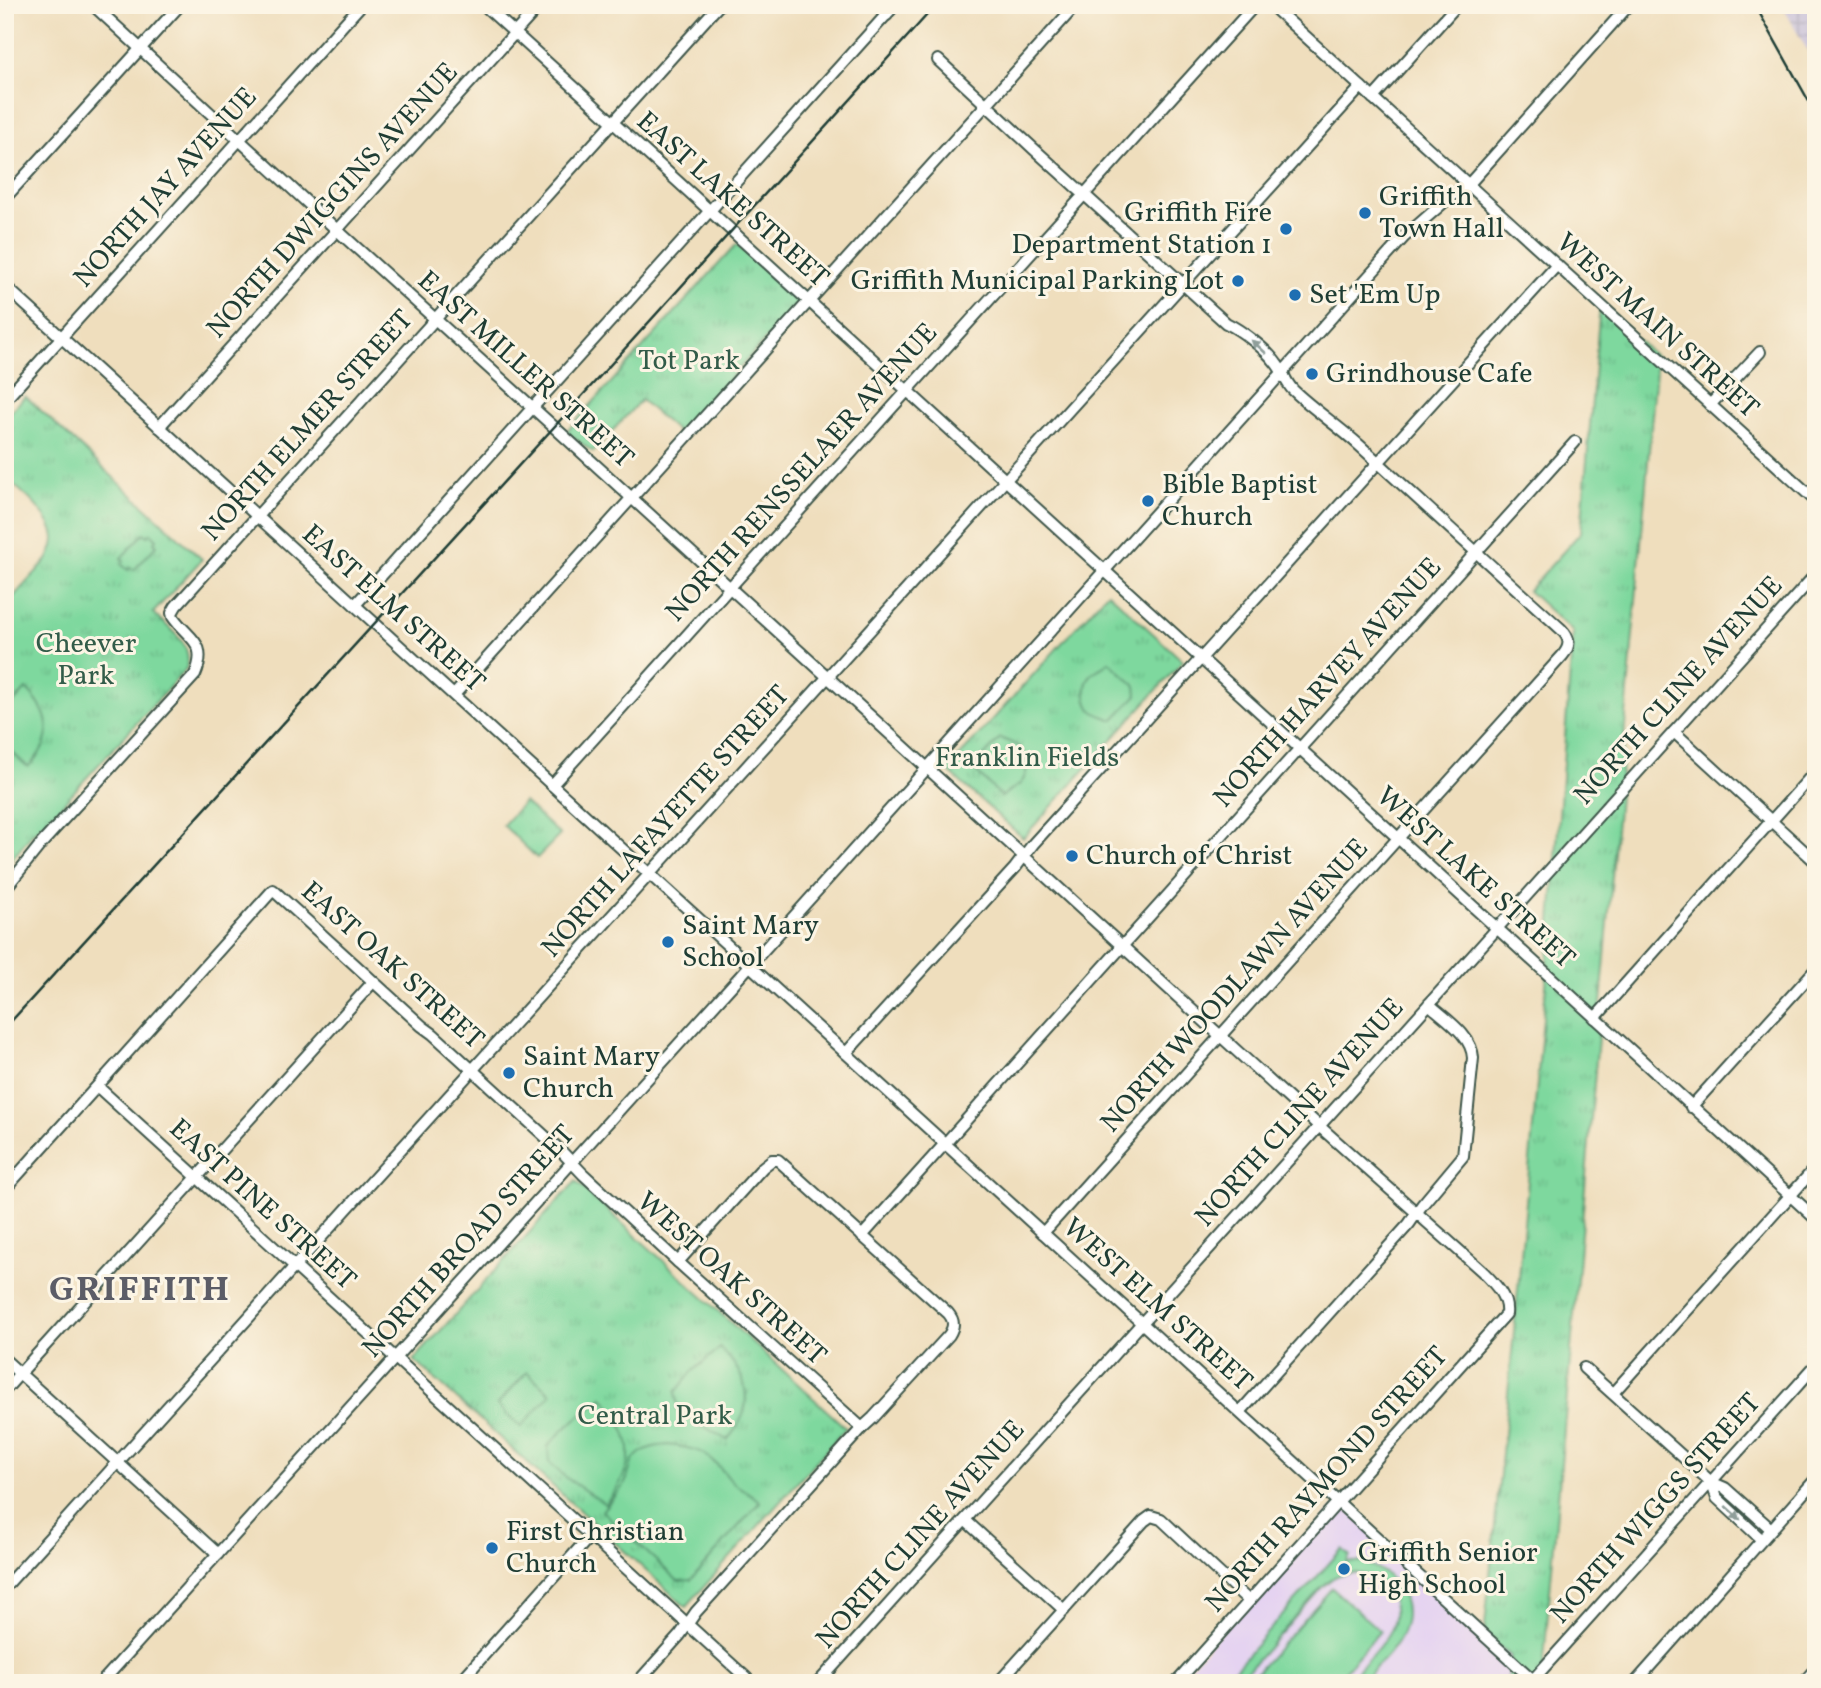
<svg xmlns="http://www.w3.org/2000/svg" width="1821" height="1688" viewBox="0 0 1821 1688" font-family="Vollkorn,serif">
	<defs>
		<pattern id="industrial-grid" width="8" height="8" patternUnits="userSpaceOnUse" patternTransform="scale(1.75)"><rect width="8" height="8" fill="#c7c0d9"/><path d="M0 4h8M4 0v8" fill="none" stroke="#a19db1"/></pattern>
		<pattern id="grass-tufts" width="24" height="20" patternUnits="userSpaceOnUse" patternTransform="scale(1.75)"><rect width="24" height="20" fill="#7ed89e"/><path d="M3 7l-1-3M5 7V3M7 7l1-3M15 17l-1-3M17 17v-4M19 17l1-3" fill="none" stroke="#6cba89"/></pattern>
	</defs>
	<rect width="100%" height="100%" fill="#fcf5e5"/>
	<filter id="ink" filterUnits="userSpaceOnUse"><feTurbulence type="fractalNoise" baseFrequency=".0143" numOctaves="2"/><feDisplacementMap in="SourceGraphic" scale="14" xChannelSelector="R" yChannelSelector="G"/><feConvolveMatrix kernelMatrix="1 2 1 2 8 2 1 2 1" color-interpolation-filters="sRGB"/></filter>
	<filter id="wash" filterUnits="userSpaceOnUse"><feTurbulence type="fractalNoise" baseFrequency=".00686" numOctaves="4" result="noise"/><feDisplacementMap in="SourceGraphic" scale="28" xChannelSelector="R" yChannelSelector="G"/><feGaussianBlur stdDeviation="1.57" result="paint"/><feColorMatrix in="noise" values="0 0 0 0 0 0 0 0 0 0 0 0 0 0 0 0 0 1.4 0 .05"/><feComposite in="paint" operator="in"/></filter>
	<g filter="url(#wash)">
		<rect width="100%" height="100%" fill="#efdebd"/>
		<!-- built -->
		<polygon fill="#e5d3f1" points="1338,1502 1511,1656 1507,1683 1176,1683"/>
		<!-- industrial -->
		<polygon fill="url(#industrial-grid)" points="1782,5 1816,5 1816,66"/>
		<!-- grass -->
		<g fill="url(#grass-tufts)" stroke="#4e8a69" stroke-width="2">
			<polygon points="737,244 800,301 680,434 641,400 593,452 566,432"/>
			<polygon points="1600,305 1657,358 1542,1683 1507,1683 1511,1656 1484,1636 1514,1332 1547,975 1573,632 1528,591 1581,532"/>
			<path d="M25,396L202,559L153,613C169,629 195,644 186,669L48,820L32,834L5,868V642L10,637L5,632V606L47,560C51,553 54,547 54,539C53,518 22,490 5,479V418Z"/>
			<polygon points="1108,592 1183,661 1023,838 947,770"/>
			<polygon points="524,802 560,835 537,858 503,825"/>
			<polygon points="576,1181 846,1428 686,1607 414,1360"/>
		</g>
		<!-- pitch -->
		<g fill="#7ed89e" stroke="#4e8a69" stroke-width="2">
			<polygon points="144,533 148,536 151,533 157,539 154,542 157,545 134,570 130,567 128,570 121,564 124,561 121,558"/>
			<path d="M1109,662L1136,686L1137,695L1113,720C1107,717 1101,716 1096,713C1083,705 1082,682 1094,672C1100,668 1104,667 1109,662Z"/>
			<path d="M26,689C53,715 55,740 28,767L5,746V712Z"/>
			<path d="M1000,738C1007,741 1015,743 1020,748C1029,758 1029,774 1020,784C1014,789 1007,791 1002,797L976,772V765Z"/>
			<path d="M720,1348C750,1377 756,1408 727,1440L695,1421L677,1403L676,1392L692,1372Z"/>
			<polygon points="527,1372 551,1394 521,1427 497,1405"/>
			<path d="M603,1397C635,1437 640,1463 605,1504L565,1477L549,1462L548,1446L563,1430Z"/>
			<path d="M668,1445C694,1448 704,1450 722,1470C726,1474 729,1479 733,1483C742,1489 752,1494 760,1502L691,1580L678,1581L602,1511C609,1502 617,1494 624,1485C628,1479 629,1471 631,1465C637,1449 654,1446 668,1445Z"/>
			<path d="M1342,1549L1350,1556L1346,1562C1383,1558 1418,1595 1402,1632C1394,1652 1375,1667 1361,1683H1346C1359,1668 1388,1642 1393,1623C1402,1590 1365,1562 1335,1577C1330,1579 1326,1584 1322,1587L1237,1683H1222Z"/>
			<polygon points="1332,1588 1380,1631 1334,1683 1247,1683"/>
		</g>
	</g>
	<g filter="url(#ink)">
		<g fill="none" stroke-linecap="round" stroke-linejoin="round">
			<defs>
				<g id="minor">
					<path d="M93,5L337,230L554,427L1319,1126L1482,1271C1494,1283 1508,1296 1506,1314L1176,1683"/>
					<polyline points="484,5 1816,1219"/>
					<polyline points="876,5 887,15"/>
					<polyline points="1271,5 1816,501"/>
					<path d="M938,60L1035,150L1226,323C1241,330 1266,349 1276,363C1283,371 1285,382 1293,390C1314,410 1337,425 1359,445C1426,506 1493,568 1561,629C1570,638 1571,645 1563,655L1043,1233"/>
					<polyline points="1373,98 1457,5"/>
					<polyline points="5,198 180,5"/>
					<polyline points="5,286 1533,1680"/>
					<polyline points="5,400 361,5"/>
					<polyline points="1710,405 1760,352"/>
					<polyline points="159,427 540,5"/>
					<polyline points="355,605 895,5"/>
					<polyline points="454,695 1076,5"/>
					<polyline points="1674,732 1816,862"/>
					<polyline points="552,785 1255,5"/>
					<path d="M5,889L41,844L195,675C209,642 188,639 173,617L172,613L176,606L719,5"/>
					<polyline points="1595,1018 1816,771"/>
					<polyline points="846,1053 1015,868 1033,844 1557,265"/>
					<polyline points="98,1087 752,1683"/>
					<polyline points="1691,1107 1816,969"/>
					<polyline points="5,1189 273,890 422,1026 433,1034 561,1151 583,1174 678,1262 862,1428"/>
					<polyline points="862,1236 1575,442"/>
					<polyline points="5,1360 218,1554"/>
					<polyline points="1584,1368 1711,1482 1725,1488 1771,1529"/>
					<polyline points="5,1390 373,982"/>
					<polyline points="1613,1393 1816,1167"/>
					<path d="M1240,1412L1409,1224L1422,1205L1463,1156L1473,1058C1472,1035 1445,1019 1429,1004"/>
					<polyline points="1711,1482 1717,1498 1761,1539"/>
					<polyline points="965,1520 1064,1610"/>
					<polyline points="5,1587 1361,87"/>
					<polyline points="101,1683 744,972 1404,237 1451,196 1469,184 1629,5"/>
					<polyline points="459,1683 591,1535"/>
					<path d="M637,1683L680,1635L696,1612L862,1428L873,1418L949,1335C954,1327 955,1321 948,1313L778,1160H772L763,1167L678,1262"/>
					<polyline points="818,1683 1816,574"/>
					<polyline points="998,1683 1144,1521 1151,1516 1161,1519 1249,1601"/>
					<polyline points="1530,1683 1816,1365"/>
					<polyline points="1635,1683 1816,1479"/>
					<polyline points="1803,1683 1816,1668"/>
				</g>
			</defs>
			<!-- minor casing -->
			<use href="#minor" stroke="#3e5549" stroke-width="14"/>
			<!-- minor -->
			<use href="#minor" stroke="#fff" stroke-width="10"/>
			<!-- rail -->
			<g stroke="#1f3d34" stroke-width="2.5">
				<polyline points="1755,5 1816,114"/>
				<polyline points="5,1028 554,427 936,5"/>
			</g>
		</g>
		<!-- one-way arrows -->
		<defs><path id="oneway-solid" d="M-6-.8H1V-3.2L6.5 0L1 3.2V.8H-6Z" transform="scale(1.75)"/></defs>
		<g fill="#8f9e9a">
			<use href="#oneway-solid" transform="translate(1259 347) rotate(-138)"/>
			<use href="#oneway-solid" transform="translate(1733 1513) rotate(42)"/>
		</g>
	</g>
	<!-- markers -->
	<g fill="#1f6fb2" stroke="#fcf5e5" stroke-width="2.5">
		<circle cx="1365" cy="213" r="7"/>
		<circle cx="1286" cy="229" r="7"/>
		<circle cx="1238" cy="281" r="7"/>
		<circle cx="1295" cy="295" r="7"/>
		<circle cx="1312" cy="374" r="7"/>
		<circle cx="1148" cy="501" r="7"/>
		<circle cx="1072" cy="856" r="7"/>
		<circle cx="668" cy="942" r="7"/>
		<circle cx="509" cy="1073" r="7"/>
		<circle cx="492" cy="1548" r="7"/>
		<circle cx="1344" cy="1569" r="7"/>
	</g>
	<g text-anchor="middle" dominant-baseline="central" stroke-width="6" stroke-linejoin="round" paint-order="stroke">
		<!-- street labels -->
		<g font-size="28" fill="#1f3d34" stroke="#fcf5e5">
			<text transform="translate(166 188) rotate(-48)">NORTH JAY AVENUE</text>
			<text transform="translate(732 200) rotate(42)">EAST LAKE STREET</text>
			<text transform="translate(333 201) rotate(-48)">NORTH DWIGGINS AVENUE</text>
			<text transform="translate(1657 326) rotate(42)">WEST MAIN STREET</text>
			<text transform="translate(525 370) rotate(42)">EAST MILLER STREET</text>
			<text transform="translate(308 426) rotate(-48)">NORTH ELMER STREET</text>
			<text transform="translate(802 473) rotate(-48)">NORTH RENSSELAER AVENUE</text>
			<text transform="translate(393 609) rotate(42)">EAST ELM STREET</text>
			<text transform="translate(1328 683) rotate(-48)">NORTH HARVEY AVENUE</text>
			<text transform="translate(1679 691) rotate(-48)">NORTH CLINE AVENUE</text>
			<text transform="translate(666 822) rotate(-48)">NORTH LAFAYETTE STREET</text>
			<text transform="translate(1475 878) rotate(42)">WEST LAKE STREET</text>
			<text transform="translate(392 966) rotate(42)">EAST OAK STREET</text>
			<text transform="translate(1235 986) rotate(-48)">NORTH WOODLAWN AVENUE</text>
			<text transform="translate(1300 1113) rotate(-48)">NORTH CLINE AVENUE</text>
			<text transform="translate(262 1205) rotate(42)">EAST PINE STREET</text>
			<text transform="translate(469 1242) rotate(-48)">NORTH BROAD STREET</text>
			<text transform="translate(731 1279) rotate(42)">WEST OAK STREET</text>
			<text transform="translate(1157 1305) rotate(42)">WEST ELM STREET</text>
			<text transform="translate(1327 1480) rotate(-48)">NORTH RAYMOND STREET</text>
			<text transform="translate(1656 1509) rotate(-48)">NORTH WIGGS STREET</text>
			<text transform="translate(921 1535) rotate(-48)">NORTH CLINE AVENUE</text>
		</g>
		<!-- poi labels -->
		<g font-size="28" fill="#1f3d34" stroke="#fcf5e5" text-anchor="start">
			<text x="1379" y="197">Griffith<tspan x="1379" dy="32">Town Hall</tspan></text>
			<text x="1272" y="213" text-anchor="end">Griffith Fire<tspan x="1272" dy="32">Department Station 1</tspan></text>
			<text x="1224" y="281" text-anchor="end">Griffith Municipal Parking Lot</text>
			<text x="1309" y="295">Set 'Em Up</text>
			<text x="1326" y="374">Grindhouse Cafe</text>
			<text x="1162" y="485">Bible Baptist<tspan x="1162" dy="32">Church</tspan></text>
			<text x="1086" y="856">Church of Christ</text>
			<text x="682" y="926">Saint Mary<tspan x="682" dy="32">School</tspan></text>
			<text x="523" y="1057">Saint Mary<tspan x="523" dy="32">Church</tspan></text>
			<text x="506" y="1532">First Christian<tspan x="506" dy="32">Church</tspan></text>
			<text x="1358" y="1553">Griffith Senior<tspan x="1358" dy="32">High School</tspan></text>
		</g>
		<!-- park labels -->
		<g font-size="28" fill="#325c49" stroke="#fcf5e5">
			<text x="689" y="361">Tot Park</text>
			<text x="86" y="644">Cheever<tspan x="86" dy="32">Park</tspan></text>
			<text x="1027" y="758">Franklin Fields</text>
			<text x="655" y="1416">Central Park</text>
		</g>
		<!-- district labels -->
		<g font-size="35" font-weight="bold" letter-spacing="2" fill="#5c5d67" stroke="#fcf5e5">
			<text x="140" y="1291">GRIFFITH</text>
		</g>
	</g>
	<!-- margin -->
	<rect width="1821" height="1688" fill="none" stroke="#fcf5e5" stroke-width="28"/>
</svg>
